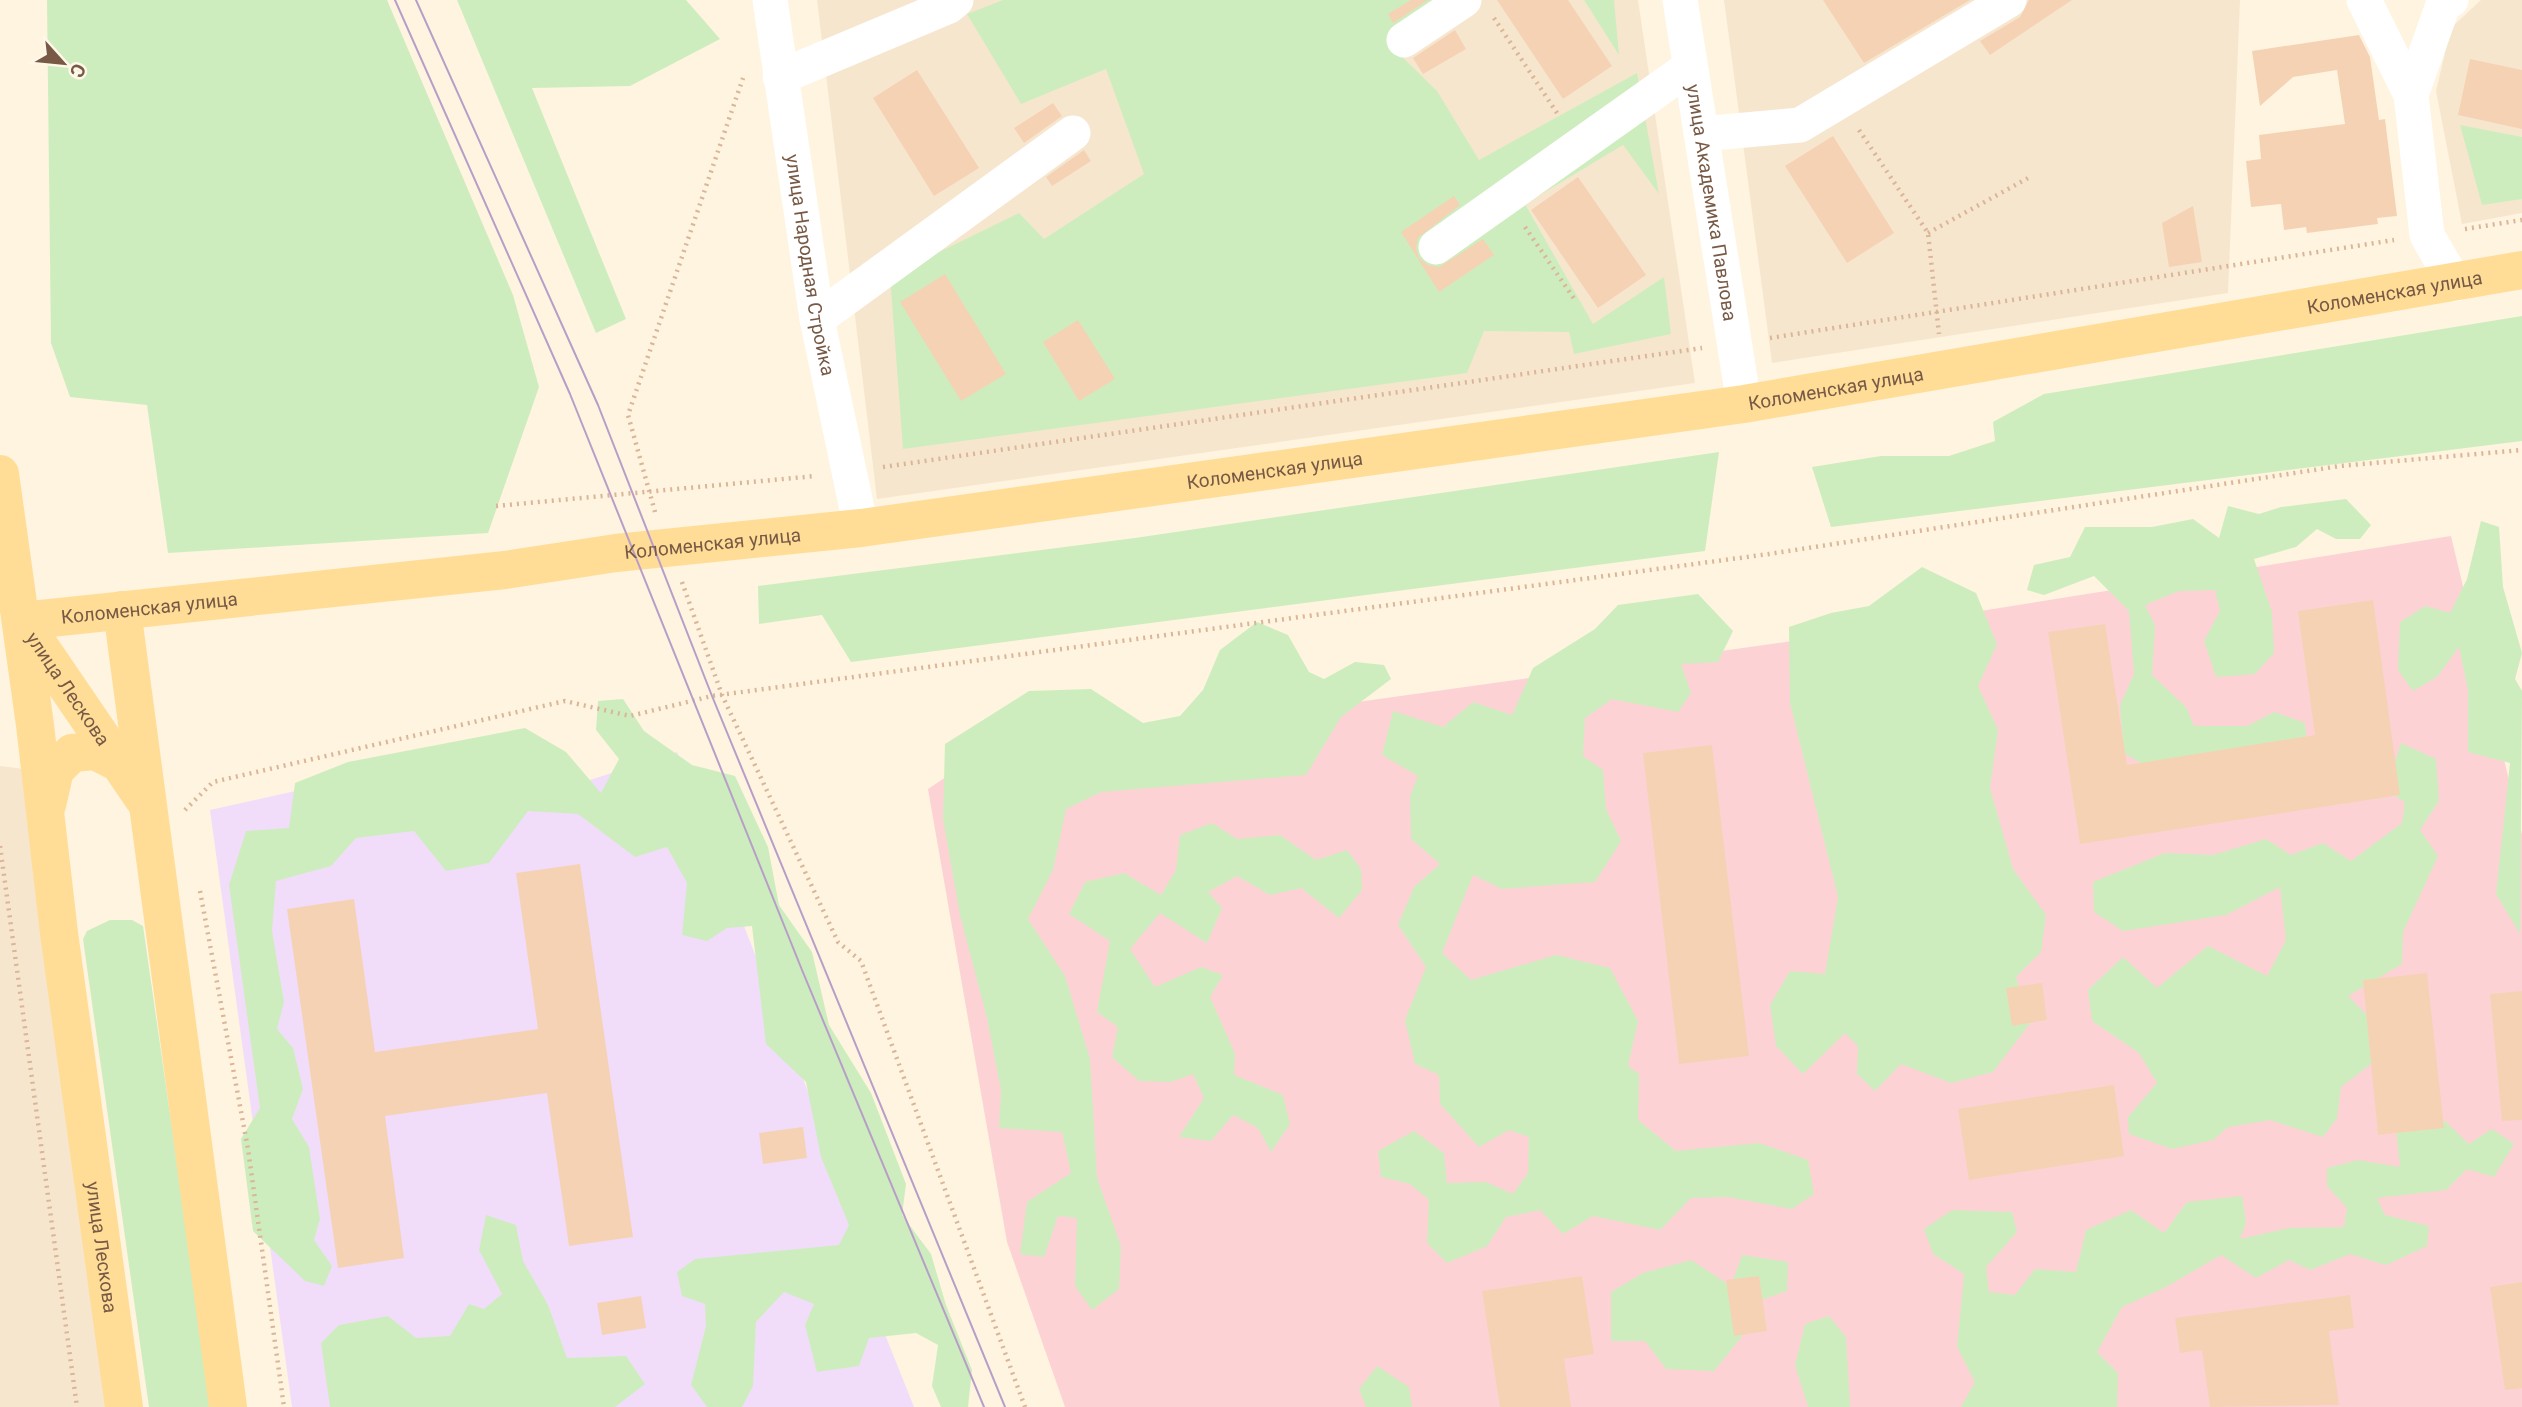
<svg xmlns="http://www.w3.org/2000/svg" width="2522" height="1407" viewBox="0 0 2522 1407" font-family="Roboto,sans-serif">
	<rect width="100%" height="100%" fill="#fef4e0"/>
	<!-- residential -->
	<g fill="#f7e6ce">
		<polygon points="817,0 1638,0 1695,383 877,499"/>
		<polygon points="1724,0 2240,0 2228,293 1772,363"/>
		<polygon points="2481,0 2522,0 2522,213 2462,224 2436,91 2451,28"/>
		<polygon points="0,766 24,769 115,1407 0,1407"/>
	</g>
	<!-- education -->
	<polygon fill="#f1ddfa" points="524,740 534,798 677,752 896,1320 884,1332 914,1407 292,1407 210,810"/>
	<!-- medical -->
	<polygon fill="#fdd2d5" points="2451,536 2522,835 2522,1407 1065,1407 1007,1242 928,789 979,755 1786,642"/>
	<!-- green -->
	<g fill="#ceedbe">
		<polygon points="47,0 387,0 513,295 539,387 488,533 168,553 147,405 70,397 51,343"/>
		<polygon points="457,0 686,0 720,39 630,86 532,88 626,319 596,333"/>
		<polygon points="1003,0 1481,0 1391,46 1437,91 1479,160 1637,73 1659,194 1623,145 1525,204 1593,324 1664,277 1671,334 1574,354 1569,332 1484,331 1467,373 903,449 890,276 1019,213 1044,239 1144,174 1106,69 1021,104 967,14"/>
		<polygon points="1584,0 1614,0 1619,55"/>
		<polygon points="2460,125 2522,137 2522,199 2482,205"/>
		<polygon points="2522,316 2522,441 1831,527 1812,467 1881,456 1949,456 1995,441 1993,422 2044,394"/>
		<polygon points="1719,452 1705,551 851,662 822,615 759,624 758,586 1135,538"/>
		<polygon points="2346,499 2371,525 2360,539 2336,539 2317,529 2296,547 2254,559 2272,612 2274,653 2255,674 2216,677 2204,641 2220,611 2215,590 2179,591 2145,605 2155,625 2152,675 2186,707 2194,726 2247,726 2274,712 2305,723 2307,745 2159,774 2124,753 2120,705 2134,674 2129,611 2094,576 2044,595 2027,590 2034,565 2070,557 2085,527 2152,527 2193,519 2219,538 2228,506 2259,514 2281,507"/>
		<polygon points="2481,521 2499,527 2503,587 2522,653 2515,679 2522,691 2520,934 2496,894 2510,763 2468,752 2468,690 2459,647 2437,677 2413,691 2398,670 2400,622 2425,606 2450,613 2467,579"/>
		<polygon points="1922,567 1976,593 1997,644 1978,686 1998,730 1990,788 2013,869 2046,915 2041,952 2016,977 2031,1022 1993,1072 1951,1083 1901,1064 1875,1091 1857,1074 1858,1046 1845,1033 1803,1074 1776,1046 1770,1005 1790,971 1825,974 1838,897 1790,703 1789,627 1831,613 1869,606"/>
		<polygon points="1698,594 1733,631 1718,662 1681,664 1691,693 1678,712 1612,699 1585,718 1583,756 1603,770 1606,809 1621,841 1595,882 1502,889 1473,875 1442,953 1471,980 1556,955 1610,968 1638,1021 1628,1066 1639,1074 1638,1120 1676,1151 1759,1143 1808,1160 1814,1194 1792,1209 1728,1197 1691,1198 1660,1230 1593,1216 1563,1234 1540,1210 1506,1217 1487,1246 1447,1263 1427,1243 1429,1200 1410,1184 1381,1177 1378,1151 1414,1131 1444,1153 1447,1183 1486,1182 1513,1194 1528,1173 1529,1137 1509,1130 1479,1147 1440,1104 1439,1075 1415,1064 1405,1020 1426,967 1398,925 1414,887 1440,864 1411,839 1410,796 1418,776 1382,755 1393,711 1443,727 1473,702 1512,715 1533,668 1595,629 1618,605"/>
		<polygon points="1257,622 1288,635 1309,672 1324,679 1355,662 1384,665 1391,679 1341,717 1306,775 1101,792 1066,809 1053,870 1028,919 1065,976 1090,1059 1097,1178 1121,1246 1119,1289 1092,1310 1075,1286 1077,1218 1058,1216 1044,1257 1020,1254 1027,1202 1071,1173 1062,1132 999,1128 1001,1090 987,1018 960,915 943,819 945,744 1029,691 1091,689 1143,723 1180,716 1203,690 1220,650"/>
		<polygon points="623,699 644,731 692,765 735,776 768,847 779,905 812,952 829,1025 871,1093 906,1184 902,1215 931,1254 946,1305 972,1370 968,1407 941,1407 932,1386 938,1345 916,1333 869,1338 859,1366 817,1372 805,1325 814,1304 784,1292 756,1322 753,1386 742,1407 707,1407 691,1385 706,1326 705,1304 682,1296 677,1272 695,1259 839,1245 849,1225 821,1157 806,1082 766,1044 752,926 727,928 707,941 682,935 687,883 667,847 635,857 578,814 528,811 489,863 446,871 414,831 356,838 331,866 276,881 272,931 284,1002 277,1029 293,1048 303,1089 292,1119 309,1147 320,1219 314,1240 332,1266 324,1286 305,1281 253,1231 241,1139 260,1108 229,885 246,831 289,828 295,783 348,762 525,728 566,752 601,793 619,759 596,730 598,701"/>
		<polygon points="2401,743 2436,759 2439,801 2420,830 2438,856 2403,932 2402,964 2348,996 2376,1024 2380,1057 2341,1087 2337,1118 2323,1137 2270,1120 2228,1127 2213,1140 2172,1149 2129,1134 2128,1117 2157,1083 2139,1053 2092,1021 2088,990 2123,957 2157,988 2208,946 2267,976 2286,940 2280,887 2226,915 2123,931 2094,912 2093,882 2165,853 2213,855 2266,839 2291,855 2323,843 2351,861 2402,823 2405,802 2386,791"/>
		<polygon points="1212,823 1237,839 1280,835 1316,860 1347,850 1361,869 1362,890 1339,918 1301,888 1270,895 1237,876 1208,892 1222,908 1207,943 1160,913 1130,949 1155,987 1201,967 1223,975 1210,997 1235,1054 1234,1075 1283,1095 1290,1124 1271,1152 1258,1128 1233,1115 1211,1141 1179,1137 1204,1098 1193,1074 1171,1082 1139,1081 1112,1057 1118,1027 1097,1012 1110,941 1069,914 1085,882 1124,873 1161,895 1176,870 1180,835"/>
		<polygon points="110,920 132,920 143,926 212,1407 149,1407 83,939 87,931"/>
		<polygon points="2426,1103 2469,1144 2492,1129 2514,1144 2494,1177 2467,1169 2446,1190 2377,1198 2385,1215 2429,1226 2427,1246 2386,1265 2350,1254 2310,1270 2289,1260 2256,1278 2221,1255 2166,1287 2122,1307 2097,1352 2118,1373 2117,1407 1961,1407 1975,1382 1957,1347 1964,1274 1933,1254 1924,1229 1952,1210 2012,1212 2017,1232 1986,1267 1989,1292 2015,1295 2035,1269 2076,1272 2086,1230 2131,1210 2164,1233 2187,1202 2242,1196 2246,1223 2240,1239 2289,1228 2344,1227 2347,1208 2327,1186 2327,1168 2358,1160 2400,1167 2395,1119"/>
		<polygon points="486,1215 516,1225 523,1261 548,1305 567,1358 626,1356 645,1384 615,1407 330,1407 321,1343 339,1325 388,1316 416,1338 450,1336 469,1304 484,1309 502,1294 479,1250"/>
		<polygon points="1742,1255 1788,1262 1787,1291 1752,1303 1743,1335 1714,1371 1666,1369 1645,1341 1611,1341 1611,1292 1643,1273 1691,1260 1731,1286"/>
		<polygon points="1829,1316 1846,1337 1850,1407 1808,1407 1795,1365 1805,1324"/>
		<polygon points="1377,1366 1409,1387 1412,1407 1366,1407 1359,1389"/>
	</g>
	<!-- building -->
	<g fill="#f6d2b5">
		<polygon points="1411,0 1428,0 1393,23 1388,14"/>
		<polygon points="1497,0 1568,0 1612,66 1563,99"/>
		<polygon points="1823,0 1970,0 1864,63"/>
		<polygon points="2029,0 2072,0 1990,55 1980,41 2020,17"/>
		<polygon points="1455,30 1466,49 1423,74 1413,58"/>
		<polygon points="2359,35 2370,57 2379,120 2385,119 2397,216 2377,218 2378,224 2307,233 2306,227 2284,230 2281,204 2251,207 2246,161 2261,159 2259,135 2345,124 2337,70 2293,77 2260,106 2252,51"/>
		<polygon points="2470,59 2522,70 2522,129 2458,115"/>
		<polygon points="917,70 979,168 934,196 873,98"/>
		<polygon points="1053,103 1062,116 1024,143 1014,128"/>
		<polygon points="1833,136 1894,233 1847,263 1785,166"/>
		<polygon points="1084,150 1091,161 1052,186 1046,177"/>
		<polygon points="1578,177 1646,275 1598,308 1531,210"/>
		<polygon points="1454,196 1460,205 1418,238 1416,248 1419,258 1428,265 1439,267 1483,239 1494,255 1439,292 1401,232"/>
		<polygon points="2193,206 2202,262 2169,267 2162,223"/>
		<polygon points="945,274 1006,374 961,401 900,302"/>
		<polygon points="1078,320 1115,379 1079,401 1043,342"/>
		<polygon points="2373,600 2400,795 2080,844 2048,632 2105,624 2127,765 2315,735 2298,611"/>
		<polygon points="1712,745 1749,1056 1679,1064 1643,753"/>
		<polygon points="580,864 633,1237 569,1246 547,1093 385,1116 404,1258 338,1268 287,909 354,899 375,1052 538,1029 516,873"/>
		<polygon points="2427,973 2444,1128 2378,1135 2363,980"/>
		<polygon points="2042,983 2047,1020 2012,1026 2006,988"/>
		<polygon points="2522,991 2522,1120 2502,1121 2490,994"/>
		<polygon points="2114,1085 2124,1156 1969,1180 1958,1109"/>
		<polygon points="803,1127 807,1158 763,1164 759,1133"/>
		<polygon points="1582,1276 1594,1354 1564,1359 1571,1407 1500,1407 1482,1291"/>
		<polygon points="1759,1276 1767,1331 1734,1336 1726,1280"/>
		<polygon points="2522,1282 2522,1388 2505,1390 2490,1287"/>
		<polygon points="2350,1295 2354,1328 2329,1331 2339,1405 2210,1407 2202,1350 2180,1353 2175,1318"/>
		<polygon points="641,1296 646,1328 602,1335 597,1303"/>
	</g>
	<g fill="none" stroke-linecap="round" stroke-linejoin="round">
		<!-- path -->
		<g stroke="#dbb598" stroke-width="4.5" stroke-dasharray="2 5" stroke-linecap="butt">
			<polyline points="1494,18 1559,116"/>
			<polyline points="1859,130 1928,233 1939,334"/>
			<polyline points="1525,227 1575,300"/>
			<polyline points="2465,229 2522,220"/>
			<polyline points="1928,233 2030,177"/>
			<polyline points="1770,338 2394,240"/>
			<polyline points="883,467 1702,348"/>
			<polyline points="496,506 815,476"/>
			<polyline points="655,512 628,415 743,78"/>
			<polyline points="682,582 722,695 838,942 861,961 1025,1407"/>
			<polyline points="185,810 213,782 565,701 630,716 712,696 1769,554 2340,466 2522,450"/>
			<polyline points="0,846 77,1407"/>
			<polyline points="200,891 248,1149 284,1407"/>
		</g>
		<!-- minor -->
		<g stroke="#fff" stroke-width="35">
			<path id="s1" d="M770,0L817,319L861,528"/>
			<path id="s2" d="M1680,0L1744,404"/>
			<polyline points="2364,0 2411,95"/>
			<polyline points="2451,0 2443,5 2411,95 2427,235 2455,284"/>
			<polyline points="1404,40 1464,0"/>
			<polyline points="780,77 949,6 956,0"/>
			<polyline points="1701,134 1800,125 2009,0"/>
			<polyline points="1436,247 1690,67"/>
			<polyline points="817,319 1073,133"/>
		</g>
		<!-- major -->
		<g stroke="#ffdd96" stroke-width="38">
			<path id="s3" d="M0,474L35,725L59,933L124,1407"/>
			<polyline points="122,610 228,1407"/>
			<path id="s4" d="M22,621L505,570L616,553L861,528L1744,404L2522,270"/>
			<path id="s5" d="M25,625L143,798"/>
			<polyline points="47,805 55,770 72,753 95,751 119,763"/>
		</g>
		<!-- tram -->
		<g stroke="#b79ec8" stroke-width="2">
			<polyline points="395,0 570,394 802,970 984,1407"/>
			<polyline points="416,0 598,405 712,696 1005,1407"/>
		</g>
	</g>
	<g text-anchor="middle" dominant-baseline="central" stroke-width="6" stroke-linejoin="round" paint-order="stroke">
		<!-- street labels -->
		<g font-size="19" fill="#775945" stroke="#fff7e8">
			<text stroke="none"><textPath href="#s2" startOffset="205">улица Академика Павлова</textPath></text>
			<text stroke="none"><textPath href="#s1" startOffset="268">улица Народная Стройка</textPath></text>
			<text stroke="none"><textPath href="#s4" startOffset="2396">Коломенская улица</textPath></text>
			<text stroke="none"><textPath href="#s4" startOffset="1829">Коломенская улица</textPath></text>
			<text stroke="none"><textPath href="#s4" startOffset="1262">Коломенская улица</textPath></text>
			<text stroke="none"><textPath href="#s4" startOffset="695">Коломенская улица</textPath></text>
			<text stroke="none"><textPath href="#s4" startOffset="128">Коломенская улица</textPath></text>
			<text stroke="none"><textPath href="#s5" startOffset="77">улица Лескова</textPath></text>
			<text stroke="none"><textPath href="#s3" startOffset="780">улица Лескова</textPath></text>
		</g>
	</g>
	<!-- north arrow -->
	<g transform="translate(63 63) rotate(117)" stroke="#fff7e8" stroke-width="5" paint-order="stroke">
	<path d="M0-5L12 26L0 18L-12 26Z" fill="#775945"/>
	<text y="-10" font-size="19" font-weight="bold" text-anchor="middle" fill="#775945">С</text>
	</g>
</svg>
